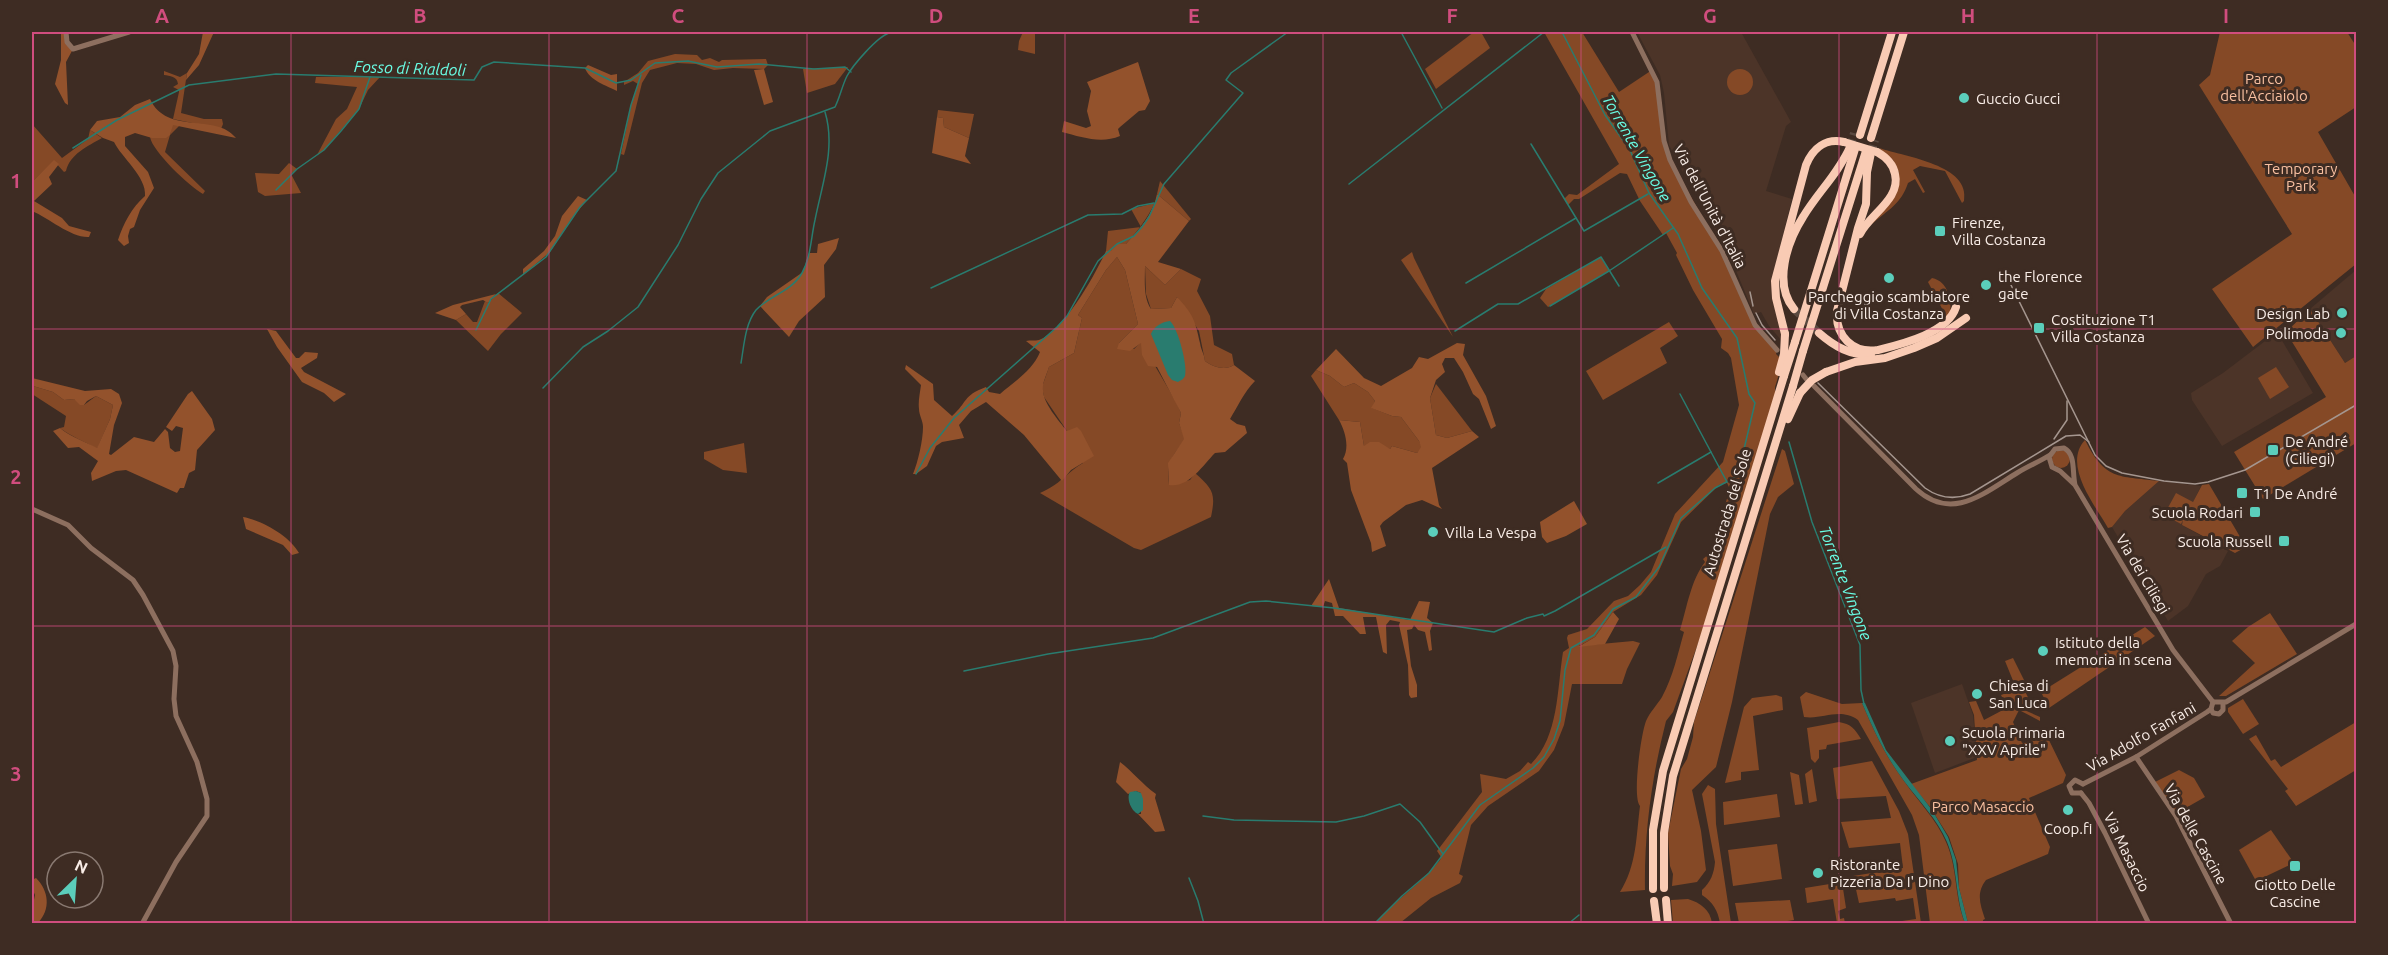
<svg xmlns="http://www.w3.org/2000/svg" width="2388" height="955" viewBox="0 0 2388 955" font-family="Ubuntu,sans-serif">
	<rect width="100%" height="100%" fill="#3e2c23"/>
	<!-- built -->
	<g fill="#4c3428">
		<polygon points="1637,32 1741,32 1791,122 1786,126 1766,191 1792,199 1772,279 1772,295 1782,331 1781,340 1769,326 1761,312 1754,314 1732,261 1720,237 1704,214 1711,211 1711,209 1706,211 1695,191 1697,189 1690,176 1684,174 1669,145 1664,93 1660,75"/>
		<polygon points="2356,270 2356,356 2345,363 2310,309"/>
		<polygon points="2277,332 2313,393 2222,446 2192,400 2191,393 2223,373"/>
		<polygon points="2159,481 2201,486 2182,525 2228,551 2220,566 2206,574 2188,606 2168,621 2112,527 2125,511"/>
		<polygon points="1962,684 1973,715 1977,757 1935,773 1911,703"/>
	</g>
	<!-- green -->
	<g fill="#854926">
		<polygon points="1023,32 1035,32 1035,54 1018,50 1019,41"/>
		<polygon points="1474,32 1481,32 1490,48 1436,89 1425,69"/>
		<path d="M1544,32H1582L1619,92L1652,70L1657,82L1662,128L1670,160L1711,232L1752,319L1777,350L1776,354L1783,361L1775,387V406L1719,586L1673,712L1666,721C1652,776 1644,832 1645,890L1620,892C1637,865 1636,837 1640,806C1632,797 1641,734 1646,721C1650,712 1657,705 1662,697C1673,677 1678,653 1684,632L1680,630C1687,607 1691,580 1705,562L1703,559L1710,553L1730,489L1727,483L1719,485L1681,522L1657,575L1641,595L1613,612L1595,637L1579,646L1633,641L1640,643L1627,669L1622,684H1572L1564,725L1554,750L1539,771L1488,806L1471,825L1459,874L1463,876L1460,883L1431,898L1400,923L1374,924C1395,900 1421,884 1440,860L1441,857L1437,851L1482,792L1480,774L1506,779L1520,771L1528,762L1531,764C1559,736 1557,689 1563,652L1569,648L1567,638L1568,635L1587,629L1614,601L1628,596L1640,585L1651,572L1675,514L1723,462L1739,405L1731,358L1728,353L1721,348L1722,339L1693,290L1676,255L1677,253L1666,233L1663,235L1640,201L1627,174L1620,173L1579,199H1574L1568,205L1564,199L1569,194L1577,195L1619,164Z"/>
		<polygon points="2220,32 2347,32 2356,46 2356,107 2318,132 2356,198 2356,264 2253,347 2212,289 2292,234 2199,85 2210,75"/>
		<polygon points="675,54 697,55 702,60 710,58 719,62 722,60 766,59 768,65 764,69 733,68 714,70 696,64 677,63 650,70 642,83 626,148 624,155 621,154 631,105 638,84 633,81 624,85 624,82 638,73 648,61"/>
		<polygon points="848,67 835,84 807,93 803,69"/>
		<circle cx="1740" cy="82" r="13"/>
		<path d="M164,71L180,77L187,73L181,113L204,119H222L223,124L221,129L173,119L179,92V90L173,87L178,84C177,76 170,76 164,75Z"/>
		<polygon points="316,77 380,77 368,90 359,109 324,150 317,155 336,119 347,109 357,87 315,83"/>
		<polygon points="938,110 974,114 969,138 944,127 943,118 937,117"/>
		<path d="M32,124L62,158L88,139L90,130L102,138C88,146 70,154 66,171L64,172L54,161L32,182V143L34,140L32,136Z"/>
		<path d="M172,125H180L170,135L165,152L205,191L203,194C190,187 152,151 150,137L170,135Z"/>
		<path d="M1879,148C1906,157 1971,165 1964,201L1962,203L1945,171L1920,166L1913,170L1925,192L1923,193L1915,179L1908,183C1901,204 1889,209 1872,224L1899,173L1893,160Z"/>
		<polygon points="289,163 297,169 291,174 301,193 265,196 258,192 255,173 279,174"/>
		<polygon points="1160,181 1191,219 1189,221 1157,194"/>
		<path d="M1155,203C1146,220 1139,229 1126,244H1118L1111,252L1106,251L1108,231L1141,227L1131,209Z"/>
		<polygon points="1412,252 1414,258 1453,337 1401,260"/>
		<path d="M1117,257L1125,270L1138,324L1119,343L1134,349L1141,342L1175,400L1181,413L1179,423L1185,439C1171,459 1167,460 1169,484L1190,480L1195,473C1213,489 1216,493 1211,517L1141,550L1134,548L1040,493C1061,484 1065,474 1083,463L1067,431L1044,397L1042,387L1049,367L1074,353L1082,318L1078,315L1106,270Z"/>
		<polygon points="1601,257 1609,271 1550,306 1548,307 1540,298 1546,289"/>
		<path d="M1145,266L1165,285L1181,269L1201,279L1197,291L1210,316L1214,345L1232,354L1234,365C1225,371 1213,367 1205,361L1199,331L1177,297L1171,308L1151,309L1146,294Z"/>
		<path d="M1932,278C1948,281 1952,301 1950,314L1947,318L1928,282Z"/>
		<polygon points="498,293 522,313 501,334 488,351 456,320 466,314 473,322 477,322 485,301 488,303"/>
		<polygon points="2310,309 2345,363 2356,356 2356,443 2263,499 2234,452 2326,397 2286,332"/>
		<polygon points="1669,322 1678,336 1660,348 1667,363 1603,400 1586,371"/>
		<polygon points="2276,367 2289,387 2270,399 2258,378"/>
		<polygon points="1316,370 1330,376 1344,387 1354,383 1368,392 1375,401 1372,408 1392,416 1401,417 1419,441 1422,447 1417,453 1392,446 1390,449 1364,446 1360,422 1339,420 1311,376"/>
		<polygon points="1436,384 1472,431 1447,438 1436,435 1430,398"/>
		<path d="M33,386L53,392L64,400L74,399L84,405L96,396L113,405L110,419L97,449C84,441 72,437 60,428L64,427L66,416L32,394Z"/>
		<path d="M2085,440C2105,480 2118,476 2159,481L2125,511L2112,527L2108,528C2095,505 2062,465 2085,440Z"/>
		<polygon points="744,443 747,473 723,470 704,459 704,452"/>
		<polygon points="1782,449 1785,451 1794,484 1778,497 1770,514 1732,702 1716,767 1692,790 1701,831 1706,870 1697,882 1672,886 1673,874 1670,866 1668,833 1681,769 1687,759 1693,737 1694,722"/>
		<circle cx="2061" cy="459" r="9"/>
		<polygon points="2209,484 2246,547 2235,553 2182,525 2183,520 2181,524 2164,515 2176,493 2193,502 2202,485"/>
		<polygon points="2270,613 2297,654 2226,696 2219,696 2255,663 2232,641 2248,627"/>
		<polygon points="2145,627 2155,636 2049,708 2041,692"/>
		<polygon points="2013,658 2026,684 2016,688 2005,661"/>
		<polygon points="2023,687 2034,710 2002,697 2001,695"/>
		<path d="M1806,692L1842,704L1862,703C1874,731 1886,757 1904,781C1918,801 1936,819 1946,842C1958,868 1954,897 1965,923H1930L1919,835L1912,815L1858,720C1839,707 1823,720 1804,717L1800,697Z"/>
		<polygon points="1776,695 1782,697 1783,710 1753,716 1759,770 1741,772 1741,780 1725,783 1744,707 1752,698"/>
		<polygon points="2243,699 2259,724 2243,734 2228,712 2228,708"/>
		<path d="M1976,701L1984,720L2001,711L2000,708L2006,707L2004,703L2006,702L2040,717V721L2019,710L2013,722L2022,743L2046,734L2066,775L2063,783L2029,798L2050,847L2048,854L1986,880C1976,893 1980,904 1985,919L1983,920V924L1968,923L1959,888L1958,864L1949,837L1930,807L1911,784L1977,760L1974,715L1969,702Z"/>
		<path d="M1839,722C1851,724 1855,729 1861,739L1827,745L1826,749L1819,750V758L1815,763L1811,759L1807,728Z"/>
		<polygon points="2356,722 2356,770 2296,806 2285,791 2288,789 2249,739 2256,735 2271,761 2275,759 2281,767"/>
		<polygon points="1872,761 1899,811 1908,834 1921,923 1888,923 1916,919 1913,898 1896,901 1895,898 1859,903 1853,876 1903,868 1900,843 1849,848 1841,822 1891,818 1886,796 1837,799 1833,768"/>
		<polygon points="1812,769 1817,801 1809,803 1805,774"/>
		<polygon points="2179,770 2194,778 2205,797 2177,813 2155,782"/>
		<polygon points="1790,772 1799,775 1803,804 1795,805"/>
		<path d="M1708,785L1715,789L1716,824L1731,923H1720C1718,911 1713,902 1702,895V890C1711,882 1714,873 1715,862L1702,794Z"/>
		<polygon points="1777,794 1780,817 1724,825 1723,802"/>
		<polygon points="2271,830 2294,863 2256,881 2239,850"/>
		<polygon points="1777,844 1782,879 1733,886 1728,850"/>
		<polygon points="1842,882 1846,908 1838,911 1840,919 1844,918 1845,923 1837,923 1833,899 1807,903 1805,888"/>
		<path d="M1688,899C1701,903 1710,910 1712,923H1673L1671,900Z"/>
		<polygon points="1790,900 1794,920 1775,923 1739,923 1735,903"/>
	</g>
	<!-- forest -->
	<g fill="#93522c">
		<polygon points="65,32 67,42 73,49 66,62 68,105 65,103 55,84 61,60 61,34"/>
		<polygon points="203,32 214,32 199,65 186,80 187,73 199,54"/>
		<path d="M1138,62L1150,101L1145,110L1139,111L1120,127L1118,129L1120,136C1101,144 1081,137 1062,132L1064,121L1086,128L1091,126L1087,111L1091,91L1087,82Z"/>
		<path d="M588,65L611,75L617,74V91C607,86 589,80 585,68Z"/>
		<polygon points="764,69 773,102 764,105 754,70"/>
		<path d="M150,99C167,136 216,112 236,138L173,125L170,135L166,138H152L135,133L125,137V146L148,172L154,188L140,210L134,227L130,229L128,236L129,243L124,246L118,240C123,224 132,207 145,196C147,177 121,157 114,142L103,138L90,130L97,121L120,117L135,105Z"/>
		<polygon points="937,117 943,118 944,127 969,138 965,156 971,164 932,153"/>
		<path d="M54,160L59,164L49,177L52,184L34,201L62,218L69,226L91,232L89,237C71,238 49,218 32,211V182Z"/>
		<path d="M1157,194L1189,221L1158,262L1181,269L1165,285L1145,266C1145,280 1143,297 1151,309L1171,308L1177,297C1193,314 1195,320 1200,343C1201,350 1204,353 1205,361C1213,367 1225,371 1234,365L1255,381C1244,392 1238,406 1230,419L1237,424L1245,426L1247,433L1225,452L1215,453C1202,466 1189,488 1169,485L1168,463L1184,439L1179,423L1181,413L1157,367L1148,366L1142,355L1141,343L1130,351L1117,349L1119,343L1138,324L1125,270L1117,257L1106,270L1078,315L1082,318L1074,353L1049,367C1047,374 1042,383 1043,390C1043,403 1059,421 1067,431L1077,427L1081,431L1094,456L1071,470L1062,481L1024,435L986,402L971,411L959,425L964,438L942,442L936,446L927,466L916,474H913C918,462 923,440 923,427C923,421 919,415 919,409C918,401 920,393 921,385L905,369L906,365L933,384L934,400L952,416C968,402 962,396 986,387L989,392L1000,394C1014,382 1033,370 1040,352L1026,341C1030,340 1035,341 1039,340C1064,331 1095,275 1106,251H1111L1117,244H1126C1140,228 1153,215 1157,194Z"/>
		<polygon points="578,196 587,200 572,218 550,252 523,275 523,269 544,251 555,236 562,216"/>
		<polygon points="839,238 836,249 824,265 825,297 799,321 789,337 760,306 767,297 803,272 809,253 817,253 818,244"/>
		<polygon points="496,294 488,303 483,300 462,305 460,307 466,314 456,320 435,313 453,305"/>
		<polygon points="267,329 276,331 296,358 299,358 305,352 318,353 317,358 301,368 304,372 346,394 334,402 324,393 302,382 277,347"/>
		<path d="M1457,343L1465,344L1463,355L1486,396L1496,426L1491,429L1479,399L1473,394L1463,372L1454,358H1445L1442,364L1445,372L1436,380L1430,398L1436,435L1447,438L1472,431L1479,437L1432,468L1439,505L1442,509L1422,500L1406,505L1383,522L1380,526L1386,546L1372,552L1371,543L1351,490L1347,463L1343,459C1350,447 1345,431 1339,420L1360,422L1364,446L1370,442H1379L1390,449L1392,446L1417,453L1421,447L1419,441L1401,417L1392,416L1371,408L1375,401L1368,392L1354,383L1344,387L1330,376L1316,370L1336,349L1364,378L1381,386L1412,368L1419,357L1428,359Z"/>
		<path d="M32,378L85,391L111,389L119,394L122,403L114,425L109,454L111,455L134,437L154,442L165,429L168,432L170,448L175,452L180,451L183,428L176,426L172,431L166,427L188,394L192,391L212,419L215,430L197,450L195,470L189,473L184,488H180L177,493L126,470L116,471L92,481L91,473L98,461L79,447L68,448L53,431L60,428C71,437 84,441 97,448L110,419L113,405L96,396L87,401L84,405H80L74,399L64,400L53,392L33,386L32,391Z"/>
		<polygon points="1574,501 1587,524 1566,536 1547,543 1542,537 1540,522"/>
		<path d="M243,517C261,520 290,536 299,553L292,555L283,545L246,529Z"/>
		<polygon points="1329,579 1339,608 1410,620 1419,601 1430,602 1427,618 1433,623 1430,631 1432,650 1429,651 1425,632 1418,630 1414,625 1412,629 1407,630 1411,666 1417,685 1417,697 1411,698 1409,695 1408,665 1399,625 1400,622 1390,620 1386,625 1387,654 1383,652 1376,617 1363,617 1366,634 1360,634 1343,616 1335,616 1332,603 1325,601 1323,607 1311,606"/>
		<polygon points="1613,612 1619,619 1605,644 1578,647 1595,637"/>
		<path d="M1120,762C1133,772 1142,784 1156,794L1155,798L1165,831L1155,832L1138,814H1141V793L1136,791L1128,794L1116,782Z"/>
		<path d="M36,878C49,891 51,909 38,923H32V909L35,895L32,888V880Z"/>
	</g>
	<!-- water -->
	<g fill="#297c6f">
		<path d="M1170,321C1178,328 1188,366 1185,376C1183,380 1181,380 1178,382L1172,380L1168,375L1151,334C1154,326 1162,322 1170,321Z"/>
		<path d="M1862,703H1865L1886,750L1932,810L1948,837L1956,860L1959,888L1968,923H1965C1955,897 1958,868 1947,842C1937,819 1919,801 1904,781C1886,757 1874,731 1862,703Z"/>
		<path d="M1136,791L1141,793L1143,799V810L1138,814C1131,811 1126,798 1130,792Z"/>
	</g>
	<g fill="none" stroke-linecap="round" stroke-linejoin="round">
		<!-- stream -->
		<g stroke="#297c6f" stroke-width="1.5">
			<polyline points="1401,32 1442,108"/>
			<polyline points="1531,144 1584,231 1648,194"/>
			<polyline points="73,148 117,120 189,85 276,74 474,80 482,67 494,62 585,68 616,83 631,80 655,63 688,61 717,67 759,64 814,69 845,67 851,72"/>
			<polyline points="1349,184 1544,32"/>
			<polyline points="276,190 297,169 324,150 341,131 359,109 370,77"/>
			<polyline points="1466,283 1576,218"/>
			<polyline points="931,288 1088,215 1122,214 1138,206 1154,203"/>
			<polyline points="1550,306 1609,271 1673,228"/>
			<polyline points="476,330 491,299 546,257 580,207 616,171 631,105 641,75"/>
			<polyline points="1455,331 1498,304 1518,304 1601,257 1619,286"/>
			<path d="M741,363C744,346 745,324 756,310C770,295 791,292 802,273C811,257 811,237 815,220C822,184 836,148 825,112"/>
			<path d="M543,388L583,347L608,331L638,307L678,245L701,199L718,173L770,131L835,107C840,97 842,86 847,76C853,65 877,37 889,33C898,30 907,36 916,32"/>
			<polyline points="1680,394 1727,482"/>
			<polyline points="1789,442 1812,522 1860,645 1861,690 1864,704"/>
			<polyline points="916,474 930,448 954,418 1057,327 1067,316 1098,261 1117,244 1134,236 1142,227 1149,217 1164,184 1243,93 1226,80 1231,73 1288,32"/>
			<polyline points="1658,483 1711,452"/>
			<polyline points="964,671 1048,654 1153,638 1250,602 1266,601 1334,608 1494,632 1527,618 1543,614 1544,616 1555,611 1666,547"/>
			<polyline points="1203,816 1234,820 1336,822 1364,816 1400,804 1420,822 1443,854"/>
			<polyline points="1189,878 1198,901 1204,924"/>
			<polyline points="1374,924 1402,896 1429,873 1480,805 1533,768 1544,757 1554,739 1560,721 1565,670 1571,648 1594,635 1613,609 1636,597 1659,567 1681,518 1715,488 1734,478 1739,470 1755,403 1749,394 1737,338 1702,288 1678,234 1649,193 1630,150 1605,115 1562,32"/>
			<polyline points="1568,924 1579,915"/>
		</g>
		<!-- highway-tunnel -->
		<g stroke="#5a4940" stroke-width="8" stroke-dasharray="8 4" stroke-linecap="butt">
			<polyline points="1850,147 1854,133"/>
			<polyline points="1871,153 1875,140"/>
			<polyline points="1794,309 1819,333"/>
		</g>
		<!-- minor -->
		<g stroke="#8d6f5f" stroke-width="5">
			<polyline points="66,32 67,42 73,49 129,32"/>
			<polyline points="1632,32 1657,82 1664,141 1670,160 1691,202 1722,251 1755,325 1777,350"/>
			<polyline points="1803,375 1807,380"/>
			<path d="M1814,386L1916,489C1952,522 1984,493 2017,473C2028,466 2039,462 2050,455"/>
			<path d="M2075,485C2072,472 2076,454 2064,448L2055,449L2049,457L2052,467L2060,471L2075,485L2173,650L2213,702"/>
			<polyline points="32,509 68,525 91,548 133,580 143,595 173,651 176,666 174,699 176,716 197,762 207,799 207,816 176,862 142,924"/>
			<polyline points="2213,702 2226,702 2356,624"/>
			<polyline points="2211,709 2213,713 2219,714 2223,710 2223,704"/>
			<polyline points="2136,757 2176,816 2231,924"/>
			<polyline points="2083,784 2136,757 2207,712 2211,709 2213,702"/>
			<polyline points="2081,793 2089,803 2105,833 2149,924"/>
			<polyline points="2081,793 2072,793 2069,786 2075,780 2083,784"/>
		</g>
		<!-- highway -->
		<g stroke="#f9cbb4" stroke-width="8">
			<polyline points="1860,135 1892,32"/>
			<polyline points="1871,138 1904,32"/>
			<path d="M1871,153L1867,172L1866,204L1858,228L1837,311C1835,336 1853,354 1878,350C1902,344 1948,333 1956,307"/>
			<path d="M1860,234C1870,214 1901,199 1895,174C1893,163 1886,157 1877,152"/>
			<path d="M1794,309C1773,284 1787,242 1803,217C1818,192 1838,174 1850,147"/>
			<path d="M1819,333C1835,347 1850,355 1871,355"/>
			<path d="M1785,334L1776,298L1775,281L1806,165C1813,148 1826,138 1844,142"/>
			<polyline points="1795,342 1855,149"/>
			<polyline points="1803,351 1866,151"/>
			<polyline points="1826,372 1855,362 1885,358 1914,348 1937,338 1966,318"/>
			<polyline points="1788,419 1800,393"/>
			<polyline points="1664,888 1664,833 1673,776 1793,386"/>
			<polyline points="1653,889 1653,830 1663,771 1784,376"/>
			<polyline points="1666,900 1668,924"/>
			<polyline points="1654,901 1657,924"/>
		</g>
		<!-- tram -->
		<g stroke="#a5968f" stroke-width="1.5">
			<polyline points="1732,255 1740,267"/>
			<polyline points="2010,283 2095,455 2106,466 2122,473 2164,481 2195,484 2208,482 2245,470 2356,405"/>
			<polyline points="1750,292 1753,306"/>
			<polyline points="1756,313 1762,325 1775,340"/>
			<path d="M1818,383L1925,488C1939,498 1954,500 1970,494L2066,436L2080,435L2089,442"/>
			<polyline points="2054,439 2067,420 2067,401"/>
		</g>
		<!-- highway-bridge -->
		<g stroke="#f9cbb4" stroke-width="8">
			<polyline points="1844,142 1877,152"/>
			<polyline points="1779,372 1784,354 1785,334"/>
			<polyline points="1784,376 1795,342"/>
			<polyline points="1793,386 1803,351"/>
			<polyline points="1800,393 1812,380 1826,372"/>
		</g>
	</g>
	<!-- grid -->
	<path fill="none" stroke="#d04d7e" stroke-width="1.5" stroke-opacity="0.55" d="M291,32V924M549,32V924M807,32V924M1065,32V924M1323,32V924M1581,32V924M1839,32V924M2097,32V924M32,329H2356M32,626H2356"/>
	<!-- markers -->
	<g fill="#5bcebb" stroke="#3e2c23" stroke-width="2">
		<circle cx="1964" cy="98" r="6"/>
		<rect x="1934" y="225" width="12" height="12" rx="3"/>
		<circle cx="1889" cy="278" r="6"/>
		<circle cx="1986" cy="285" r="6"/>
		<circle cx="2342" cy="313" r="6"/>
		<rect x="2033" y="322" width="12" height="12" rx="3"/>
		<circle cx="2341" cy="333" r="6"/>
		<rect x="2267" y="444" width="12" height="12" rx="3"/>
		<rect x="2236" y="487" width="12" height="12" rx="3"/>
		<rect x="2249" y="506" width="12" height="12" rx="3"/>
		<circle cx="1433" cy="532" r="6"/>
		<rect x="2278" y="535" width="12" height="12" rx="3"/>
		<circle cx="2043" cy="651" r="6"/>
		<circle cx="1977" cy="694" r="6"/>
		<circle cx="1950" cy="741" r="6"/>
		<circle cx="2068" cy="810" r="6"/>
		<rect x="2289" y="860" width="12" height="12" rx="3"/>
		<circle cx="1818" cy="873" r="6"/>
	</g>
	<g text-anchor="middle" dominant-baseline="central" stroke-width="6" stroke-linejoin="round" paint-order="stroke">
		<!-- park labels -->
		<g font-size="15" fill="#fac0a1" stroke="#3e2c23">
			<text x="2264" y="78">Parco<tspan x="2264" dy="17">dell'Acciaiolo</tspan></text>
			<text x="2301" y="168">Temporary<tspan x="2301" dy="17">Park</tspan></text>
			<text x="1983" y="806">Parco Masaccio</text>
		</g>
		<!-- poi labels -->
		<g font-size="15" fill="#f9ede7" stroke="#3e2c23" text-anchor="start">
			<text x="1976" y="98">Guccio Gucci</text>
			<text x="1952" y="222">Firenze,<tspan x="1952" dy="17">Villa Costanza</tspan></text>
			<text x="1998" y="276">the Florence<tspan x="1998" dy="17">gate</tspan></text>
			<text x="1889" y="296" text-anchor="middle">Parcheggio scambiatore<tspan x="1889" dy="17">di Villa Costanza</tspan></text>
			<text x="2330" y="313" text-anchor="end">Design Lab</text>
			<text x="2051" y="319">Costituzione T1<tspan x="2051" dy="17">Villa Costanza</tspan></text>
			<text x="2329" y="333" text-anchor="end">Polimoda</text>
			<text x="2285" y="441">De André<tspan x="2285" dy="17">(Ciliegi)</tspan></text>
			<text x="2254" y="493">T1 De André</text>
			<text x="2243" y="512" text-anchor="end">Scuola Rodari</text>
			<text x="1445" y="532">Villa La Vespa</text>
			<text x="2272" y="541" text-anchor="end">Scuola Russell</text>
			<text x="2055" y="642">Istituto della<tspan x="2055" dy="17">memoria in scena</tspan></text>
			<text x="1989" y="685">Chiesa di<tspan x="1989" dy="17">San Luca</tspan></text>
			<text x="1962" y="732">Scuola Primaria<tspan x="1962" dy="17">"XXV Aprile"</tspan></text>
			<text x="2068" y="828" text-anchor="middle">Coop.fi</text>
			<text x="1830" y="864">Ristorante<tspan x="1830" dy="17">Pizzeria Da I' Dino</tspan></text>
			<text x="2295" y="884" text-anchor="middle">Giotto Delle<tspan x="2295" dy="17">Cascine</tspan></text>
		</g>
		<!-- street labels -->
		<g font-size="15" fill="#f9ede7" stroke="#3e2c23">
			<text transform="translate(1710 206) rotate(62)">Via dell'Unità d'Italia</text>
			<text transform="translate(1727 512) rotate(-73)">Autostrada del Sole</text>
			<text transform="translate(2143 574) rotate(59)">Via dei Ciliegi</text>
			<text transform="translate(2141 737) rotate(-30)">Via Adolfo Fanfani</text>
			<text transform="translate(2196 834) rotate(61)">Via delle Cascine</text>
			<text transform="translate(2127 852) rotate(64)">Via Masaccio</text>
		</g>
		<!-- water labels -->
		<g font-size="16" font-style="italic" fill="#69fde5" stroke="#3e2c23">
			<text transform="translate(410 68) rotate(2)">Fosso di Rialdoli</text>
			<text transform="translate(1637 148) rotate(60)">Torrente Vingone</text>
			<text transform="translate(1846 583) rotate(69)">Torrente Vingone</text>
		</g>
	</g>
	<!-- border -->
	<rect width="2388" height="955" fill="none" stroke="#3e2c23" stroke-width="66"/>
	<!-- north arrow -->
	<g transform="translate(75 880) rotate(25)"><circle r="28" fill="#3e2c23" stroke="#897971" stroke-width="1.5"/>
	<path d="M0-4.5L10 22L0 15L-10 22Z" fill="#5bcebb"/>
	<text y="-9" font-size="16" font-weight="bold" text-anchor="middle" fill="#f9ede7">N</text>
	</g>
	<rect x="33" y="33" width="2322" height="889" fill="none" stroke="#d04d7e" stroke-width="2"/>
	<g font-size="20" text-anchor="middle" font-weight="bold" fill="#d04d7e">
		<text x="162" y="23">A</text>
		<text x="420" y="23">B</text>
		<text x="678" y="23">C</text>
		<text x="936" y="23">D</text>
		<text x="1194" y="23">E</text>
		<text x="1452" y="23">F</text>
		<text x="1710" y="23">G</text>
		<text x="1968" y="23">H</text>
		<text x="2226" y="23">I</text>
		<text x="16" y="188">1</text>
		<text x="16" y="484">2</text>
		<text x="16" y="781">3</text>
	</g>
</svg>
